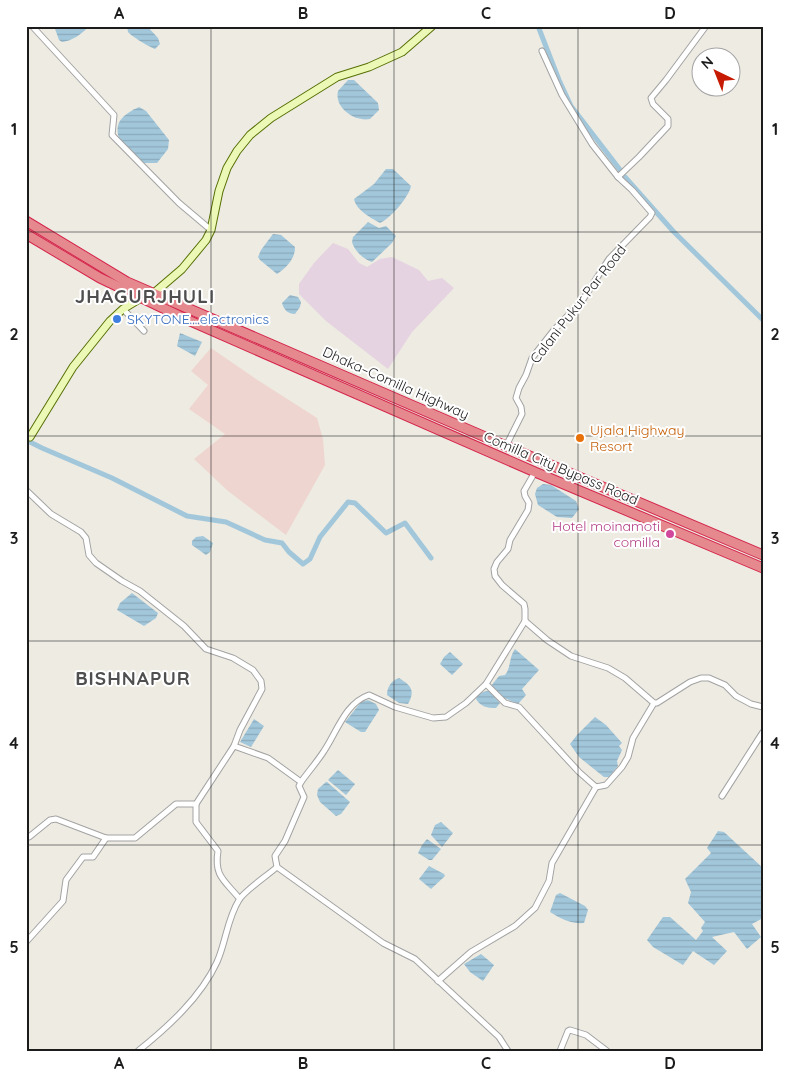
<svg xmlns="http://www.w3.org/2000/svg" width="789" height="1077" viewBox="0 0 789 1077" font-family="Quicksand,sans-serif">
	<defs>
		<pattern id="water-rules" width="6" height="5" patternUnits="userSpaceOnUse" patternTransform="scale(1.25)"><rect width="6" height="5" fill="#a2c7db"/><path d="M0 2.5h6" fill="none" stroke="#8baabb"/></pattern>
	</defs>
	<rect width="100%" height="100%" fill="#edebe2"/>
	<!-- commercial -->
	<polygon fill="#efd5d0" points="211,348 256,379 317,418 323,439 325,465 286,535 228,491 194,459 225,434 189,409 208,385 191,371"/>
	<!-- industrial -->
	<polygon fill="#e6d3e1" points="333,243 348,249 359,263 367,267 380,259 392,257 419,270 428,281 442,278 454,288 412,332 388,369 326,321 299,294 299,284 314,263"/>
	<!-- water -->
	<g fill="url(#water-rules)">
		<path d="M54,26H89C82,34 72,41 62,42L59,40Z"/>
		<path d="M127,26H147L158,38L160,44L155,49C149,47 131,36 128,32Z"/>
		<path d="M348,80H354L378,103L379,110L370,119C355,122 334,108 338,91Z"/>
		<path d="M139,107L146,111L169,140L168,149L157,163H144L119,138C113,121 126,113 139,107Z"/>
		<path d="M386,169H393L411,186C409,197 390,219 380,223C371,218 356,210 354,199L374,184Z"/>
		<path d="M368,222L379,228L386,226L396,236L392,243L372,262C364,260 354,250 352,242L353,237Z"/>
		<path d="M273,234L281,235L295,247C295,259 287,267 277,274L260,260L258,257L261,250Z"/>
		<path d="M290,295L298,297L301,302L300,307L295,314C288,314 284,310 282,303Z"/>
		<polygon points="180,333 202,342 195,356 177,346"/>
		<polygon points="543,484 551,485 576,501 579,509 572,518 557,517 538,505 535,494 537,488"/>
		<polygon points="203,536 213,543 210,552 206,555 192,545 192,541 196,537"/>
		<polygon points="132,593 158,613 156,618 144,626 117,610 120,603"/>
		<path d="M515,649L539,670L522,689L526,695L518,704L502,697L491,686L499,676L505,675C511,668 509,657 515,649Z"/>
		<polygon points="450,652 463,664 452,675 440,664 444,657"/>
		<path d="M399,678C412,686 415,691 408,704L399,703L387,695C387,687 391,681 399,678Z"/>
		<path d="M486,691H489L500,703L496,708C487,708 481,707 476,699L478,694Z"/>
		<polygon points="368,700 376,704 379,710 365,732 361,732 345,722 361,702"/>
		<polygon points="595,717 606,725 622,743 619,746 622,750 617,761 618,766 609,777 604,777 579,757 570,744 577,735"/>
		<polygon points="254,719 264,726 251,747 240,742"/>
		<polygon points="338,770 355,784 346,795 328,780"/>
		<polygon points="326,782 327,782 350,802 341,814 336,816 320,802 317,795 318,789"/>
		<polygon points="441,822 453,833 442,847 431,835 435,825"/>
		<polygon points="718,831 724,832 763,868 763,918 752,924 761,937 747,949 734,932 712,937 727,951 714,965 693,951 683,965 653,947 647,940 663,917 670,917 696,940 703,931 701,928 705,922 688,903 691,892 685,879 711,853 707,848"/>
		<polygon points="427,839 441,849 432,860 429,860 418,853 422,845"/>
		<polygon points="429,866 444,874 445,876 431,889 419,879"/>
		<path d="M560,893L585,906L588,910L584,923C571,924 561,919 550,912L556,895Z"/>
		<polygon points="481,954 494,965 483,981 470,972 464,964"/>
	</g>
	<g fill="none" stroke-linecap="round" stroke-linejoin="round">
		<!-- canal -->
		<g stroke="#a2c7db" stroke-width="5">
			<polyline points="538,26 559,80 571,106 621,171"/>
			<polyline points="625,177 673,231 763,320"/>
			<polyline points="26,440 42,448 112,478 187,516 226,522 265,540 282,543 289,552 303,564 310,559 320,537 348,502 355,503 386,533 405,523 431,558"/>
		</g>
		<defs>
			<g id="street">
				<polyline points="32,26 114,115 112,135 179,203 211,230"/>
				<polyline points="542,51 562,95 592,144 618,177 639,157 668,126 668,119 653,104 651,98 666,80 706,26"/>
				<polyline points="123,309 144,331"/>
				<polyline points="506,446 522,414 521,407 516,398 519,388 526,375 532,358 554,330 582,301 609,259 650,217 652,213 632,190 618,177"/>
				<polyline points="26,490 51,514 81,532 86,538 89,555 96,563 122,581 140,591 184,626 206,649 233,658 253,670 261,681 262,689 240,730 234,746 196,804 176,804 135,838 106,838 56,819 50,820 29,837 26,838"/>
				<polyline points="525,621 547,640 571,656 608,668 625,678 654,703 657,703 690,682 701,678 709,678 725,685 736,696 751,704 763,707"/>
				<polyline points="486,684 505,703 519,707 579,772 596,787"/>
				<polyline points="234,746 268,758 301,782"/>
				<polyline points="722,796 763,732"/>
				<path d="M196,804V822L218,851C214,876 224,880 239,898"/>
				<polyline points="26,942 63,901 66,880 83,857 93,857 106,838"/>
				<polyline points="438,981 471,952 515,926 535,908 549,881 552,863 596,787 606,785 622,767 628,757 633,738 654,703"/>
				<path d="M138,1051C168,1027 201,997 217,962C226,942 227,919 239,900C244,891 268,875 277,867"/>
				<path d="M508,1051L499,1037L415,959L383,943L277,867L275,856L285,841L304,797L299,786L301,782C308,772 317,762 324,751C337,732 345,703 369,695L395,707L433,718L446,717L466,703L486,684L525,621V609L524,604L502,585L495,576L494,569L497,562L508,549L510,540L528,510L529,503L525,496L524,491L535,472"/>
				<polyline points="560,1051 568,1031 570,1030 586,1035 607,1051"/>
			</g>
			<polyline id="secondary" points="30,437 73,367 110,321 123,309 141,298 154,293 182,269 206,240 211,230 219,191 227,168 237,151 250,135 271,118 337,77 369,67 402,52 432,26"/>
			<g id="highway">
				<polyline points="26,221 127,282 506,446 763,555"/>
				<polyline points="26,234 100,278 188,320 535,472 763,568"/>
			</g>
		</defs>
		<!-- street casing -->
		<use href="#street" stroke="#a3a3a3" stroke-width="7"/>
		<!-- secondary casing -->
		<use href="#secondary" stroke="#577006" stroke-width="9"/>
		<!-- highway casing -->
		<use href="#highway" stroke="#d5254b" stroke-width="11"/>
		<!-- street -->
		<use href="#street" stroke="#fff" stroke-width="5"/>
		<!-- secondary -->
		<use href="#secondary" stroke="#ecf8b5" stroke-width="7"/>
		<!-- highway -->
		<use href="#highway" stroke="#e5898f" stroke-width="9"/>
	</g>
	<!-- grid -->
	<path fill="none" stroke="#1c1c1c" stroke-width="1" stroke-opacity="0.55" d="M211,26V1051M394,26V1051M578,26V1051M26,232H763M26,436H763M26,641H763M26,845H763"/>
	<!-- markers -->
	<circle fill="#3f7fe0" stroke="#fff" stroke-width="2" cx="117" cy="319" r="5"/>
	<circle fill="#e8710a" stroke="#fff" stroke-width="2" cx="580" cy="438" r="5"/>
	<circle fill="#d1479c" stroke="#fff" stroke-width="2" cx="670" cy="534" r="5"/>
	<g text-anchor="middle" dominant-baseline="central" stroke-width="4" stroke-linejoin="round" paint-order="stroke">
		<!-- street labels -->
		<g font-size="14" fill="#1c1c1c" stroke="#fff">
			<text transform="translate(578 304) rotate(-52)">Calani Pukur Par Road</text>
			<text transform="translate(396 383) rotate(24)">Dhaka–Comilla Highway</text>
			<text transform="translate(561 468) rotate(23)">Comilla City Bypass Road</text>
		</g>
		<!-- shop labels -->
		<g font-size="14" fill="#366cbe" stroke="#fff" text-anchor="start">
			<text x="127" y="319">SKYTONE....electronics</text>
		</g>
		<!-- food labels -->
		<g font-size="14" fill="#c56008" stroke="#fff" text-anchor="start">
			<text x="590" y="430">Ujala Highway<tspan x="590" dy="16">Resort</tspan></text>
		</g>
		<!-- hotel labels -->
		<g font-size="14" fill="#b23c85" stroke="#fff" text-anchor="end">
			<text x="660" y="526">Hotel moinamoti<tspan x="660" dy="16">comilla</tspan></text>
		</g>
		<!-- district labels -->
		<g font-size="19" font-weight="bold" letter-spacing="1" fill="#4f4f4f" stroke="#fff">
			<text x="145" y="296">JHAGURJHULI</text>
			<text x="133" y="678">BISHNAPUR</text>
		</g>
	</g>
	<!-- border -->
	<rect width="789" height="1077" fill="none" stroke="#ffffff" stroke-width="55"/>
	<!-- north arrow -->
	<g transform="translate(716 72) rotate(317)"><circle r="24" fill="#ffffff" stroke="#a4a4a4"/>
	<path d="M0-4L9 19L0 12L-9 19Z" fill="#c61b02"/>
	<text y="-8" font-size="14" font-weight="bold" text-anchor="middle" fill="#1c1c1c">N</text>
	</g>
	<rect x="28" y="28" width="734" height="1022" fill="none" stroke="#1c1c1c" stroke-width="2"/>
	<g font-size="16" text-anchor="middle" font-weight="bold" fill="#1c1c1c">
		<text x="119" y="19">A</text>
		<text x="303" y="19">B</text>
		<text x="486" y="19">C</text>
		<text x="670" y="19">D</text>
		<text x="14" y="135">1</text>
		<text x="775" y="135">1</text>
		<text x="14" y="340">2</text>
		<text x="775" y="340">2</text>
		<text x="14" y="544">3</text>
		<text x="775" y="544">3</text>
		<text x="14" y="749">4</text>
		<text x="775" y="749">4</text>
		<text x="14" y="953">5</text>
		<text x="775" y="953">5</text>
		<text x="119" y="1069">A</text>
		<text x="303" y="1069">B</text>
		<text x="486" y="1069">C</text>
		<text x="670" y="1069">D</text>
	</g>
</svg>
